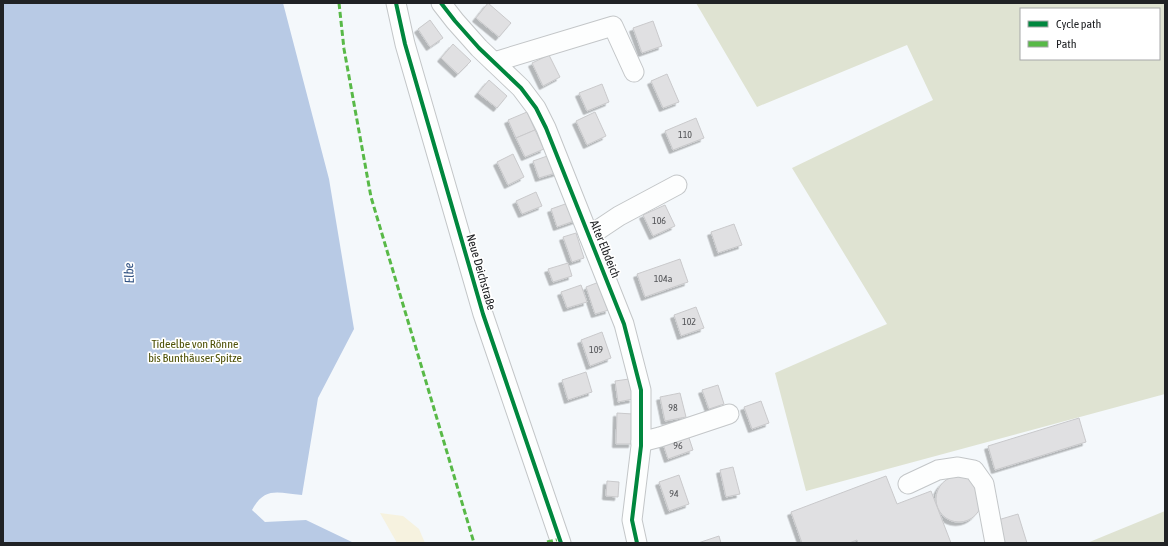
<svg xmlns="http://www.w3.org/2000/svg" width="1168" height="546" viewBox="0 0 1168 546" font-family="'Asap Condensed',sans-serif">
	<defs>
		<filter id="shadow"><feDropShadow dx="-3.5" dy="3.5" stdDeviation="0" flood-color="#0004"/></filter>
	</defs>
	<rect width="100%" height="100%" fill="#f4f8fb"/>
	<!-- green -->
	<g fill="#dfe3d2" fill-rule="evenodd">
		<path d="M696,3H1165V394L806,491L775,373L887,324L792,168L933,100L907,45L757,107ZM1021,9H1159V59H1021Z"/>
		<polygon points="1165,511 1165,543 1087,543"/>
	</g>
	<!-- sand -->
	<polygon fill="#f6f2df" points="380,513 403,516 419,529 425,543 397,543"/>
	<!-- water -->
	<path fill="#b8cae5" d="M3,3H283L329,179L354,329L318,398L302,495C278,493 265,486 252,510L265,522L306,520L354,543H3Z"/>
	<!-- building -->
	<g fill="#e0e0e2" stroke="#c9c9cb" filter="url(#shadow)">
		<polygon points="488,3 511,23 499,37 476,18"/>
		<polygon points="430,20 443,38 430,47 418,29"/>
		<polygon points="653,21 662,46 642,53 633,28"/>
		<polygon points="453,44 471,61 458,74 441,58"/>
		<polygon points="549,55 560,77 543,86 532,63"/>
		<polygon points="667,74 679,102 663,108 651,81"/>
		<polygon points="489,80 507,96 497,108 478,93"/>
		<polygon points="602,84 609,102 587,111 579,93"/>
		<polygon points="527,112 535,130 516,138 508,120"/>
		<polygon points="595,112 606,136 587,145 576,121"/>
		<polygon points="696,118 704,138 673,150 665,131"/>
		<polygon points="535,130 544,149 525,157 516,138"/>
		<polygon points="513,154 524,177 508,185 497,162"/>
		<polygon points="553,154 559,172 539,178 533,161"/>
		<polygon points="536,192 542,206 522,214 516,201"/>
		<polygon points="571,202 577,220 557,227 551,209"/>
		<polygon points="665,205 675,226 653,236 643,215"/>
		<polygon points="734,224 742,245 718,253 711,232"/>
		<polygon points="576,233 584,258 572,262 563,237"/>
		<polygon points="680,259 688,282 645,297 637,274"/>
		<polygon points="568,263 572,276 553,282 548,269"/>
		<polygon points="599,282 609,310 595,314 586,287"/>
		<polygon points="581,285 587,302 567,308 561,292"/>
		<polygon points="696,307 704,328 681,336 674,315"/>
		<polygon points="602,332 611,358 590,366 581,340"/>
		<polygon points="586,372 592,392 568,400 562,380"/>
		<polygon points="629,379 633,399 618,402 615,381"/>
		<polygon points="718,385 724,404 709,409 702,390"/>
		<polygon points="680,393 686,417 665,421 660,397"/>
		<polygon points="761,401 769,423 752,429 744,407"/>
		<polygon points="617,413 633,414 632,444 616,444"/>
		<polygon points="1079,418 1086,442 995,470 988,446"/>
		<polygon points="687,432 693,450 668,459 662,441"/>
		<polygon points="733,467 740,494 726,497 720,470"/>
		<polygon points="679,475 689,504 669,511 659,482"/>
		<circle cx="959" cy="499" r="23"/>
		<polygon points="886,476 897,504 931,491 951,543 858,543 857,540 849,543 802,543 791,512"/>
		<polygon points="607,481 619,482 618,497 606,496"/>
		<polygon points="1018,514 1027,543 1005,543 998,520"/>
		<polygon points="719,536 721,543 698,543"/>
	</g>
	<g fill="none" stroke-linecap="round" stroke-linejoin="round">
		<defs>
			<g id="minor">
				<polyline points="396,3 405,44 483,314 561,543"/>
				<polyline points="441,3 455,21 479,48 521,88 536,108 546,128 624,324 641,390 641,446 632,520 637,543"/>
				<polyline points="494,62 613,26 634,72"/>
				<polyline points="589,236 619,216 677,185"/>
				<polyline points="641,442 660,437 729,414"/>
				<polyline points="908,484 938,470 958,467 974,470 984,484 995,543"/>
			</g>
		</defs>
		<!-- minor casing -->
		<use href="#minor" stroke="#c3c6c8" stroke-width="21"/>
		<!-- minor -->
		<use href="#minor" stroke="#fdfefe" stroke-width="19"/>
		<!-- quiet -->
		<g stroke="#58b947" stroke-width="3" stroke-dasharray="6 3" stroke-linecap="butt">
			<polyline points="339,3 344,49 371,197 474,543"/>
			<polyline points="547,542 560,539"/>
		</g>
		<defs>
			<g id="cycleway">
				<polyline points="396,3 405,44 483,314 561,543"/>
				<polyline points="441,3 455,21 479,48 521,88 536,108 546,128 624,324 641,390 641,446 632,520 637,543"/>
			</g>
		</defs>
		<!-- cycleway casing -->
		<use href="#cycleway" stroke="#fff" stroke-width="6"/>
		<!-- cycleway -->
		<use href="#cycleway" stroke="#00873e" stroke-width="4"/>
	</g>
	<g text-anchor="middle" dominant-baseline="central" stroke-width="3.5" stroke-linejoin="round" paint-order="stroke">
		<!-- number labels -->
		<g font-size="10" fill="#535457">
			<text x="685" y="134">110</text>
			<text x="659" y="220">106</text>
			<text x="663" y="278">104a</text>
			<text x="689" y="321">102</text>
			<text x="596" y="349">109</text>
			<text x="673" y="407">98</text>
			<text x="678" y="445">96</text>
			<text x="674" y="493">94</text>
		</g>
		<!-- street labels -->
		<g font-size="12" fill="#202225" stroke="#fff">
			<text transform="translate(605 249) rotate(68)">Alter Elbdeich</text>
			<text transform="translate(481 272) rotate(74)">Neue Deichstraße</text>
		</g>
		<!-- park labels -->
		<g font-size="12" fill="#4e5106" stroke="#fff">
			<text x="195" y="344">Tideelbe von Rönne<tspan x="195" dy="14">bis Bunthäuser Spitze</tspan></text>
		</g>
		<!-- water labels -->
		<g font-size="13" font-style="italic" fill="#315283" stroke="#fff">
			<text transform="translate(129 273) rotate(-93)">Elbe</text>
		</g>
	</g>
	<!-- border -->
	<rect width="1168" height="546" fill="none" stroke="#202225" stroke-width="8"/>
	<!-- legend -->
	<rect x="1020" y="8" width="140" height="52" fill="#ffffff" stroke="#a6a7a8"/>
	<rect x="1028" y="21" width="20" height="6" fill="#00873e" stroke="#a6a7a8"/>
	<text x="1056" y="28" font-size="12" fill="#202225">Cycle path</text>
	<rect x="1028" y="41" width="20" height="6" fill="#58b947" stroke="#a6a7a8"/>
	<text x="1056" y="48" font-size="12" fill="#202225">Path</text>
</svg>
